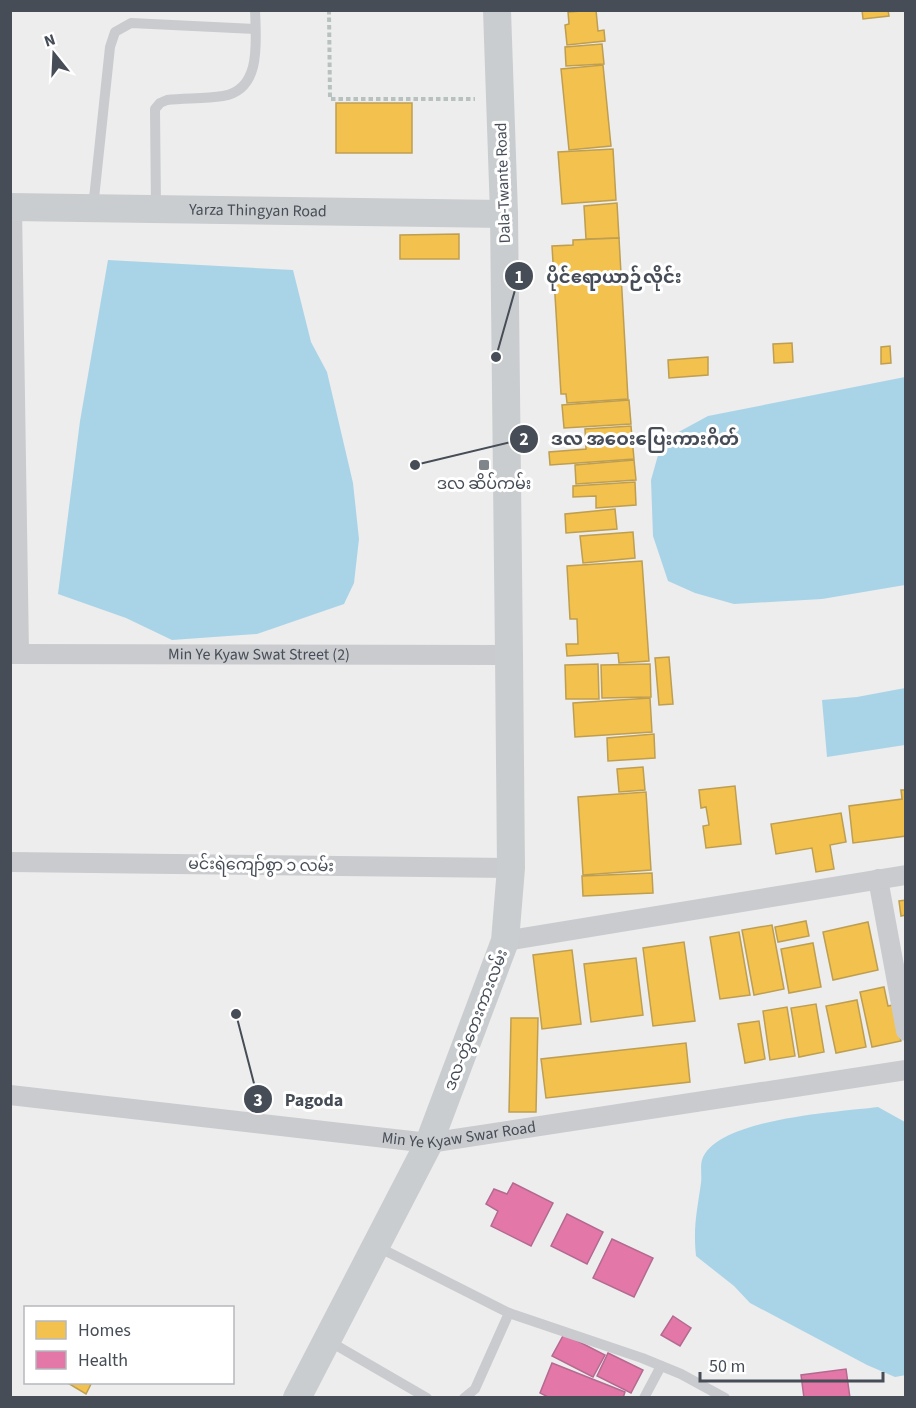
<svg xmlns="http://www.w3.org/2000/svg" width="916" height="1408" viewBox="0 0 916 1408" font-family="'Source Sans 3','Noto Sans Myanmar',sans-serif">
	<rect width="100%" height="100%" fill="#ededed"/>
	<!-- water -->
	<g fill="#a9d4e7">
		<polygon points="108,260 293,270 311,342 327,372 353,483 359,539 354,583 344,604 257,634 172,640 126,618 58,594 80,421"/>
		<polygon points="905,377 905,585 822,599 734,604 695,593 668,581 653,536 651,480 662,441 708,416"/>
		<polygon points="905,688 905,745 827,757 822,700 857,697"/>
		<path d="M878,1107L905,1122L906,1375L895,1377L867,1365L750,1303L734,1286L696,1256C693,1227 697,1211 701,1183C702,1176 700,1167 702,1160C716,1118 840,1112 878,1107Z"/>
	</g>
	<!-- homes -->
	<g fill="#f2c14e" stroke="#be9e51" stroke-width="1.5">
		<polygon points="596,10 598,31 604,30 605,41 567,45 565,25 569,24 568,12"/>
		<polygon points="862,10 888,10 889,16 863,19"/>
		<polygon points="602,44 604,64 566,66 565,47"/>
		<polygon points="603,65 611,146 569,150 561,69"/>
		<rect x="336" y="103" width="76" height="50"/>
		<polygon points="613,149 616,200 562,204 558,152"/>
		<polygon points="617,203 619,238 586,239 584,206"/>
		<polygon points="459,234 459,259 400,259 400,235"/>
		<polygon points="619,238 628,399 567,403 566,394 561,394 552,246 573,245 573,240"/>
		<polygon points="792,343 793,362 774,363 773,344"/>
		<polygon points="890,346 891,363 881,364 881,347"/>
		<polygon points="708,357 708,375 669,378 668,360"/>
		<polygon points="629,400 631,424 564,428 562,405"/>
		<polygon points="631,426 634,459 550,465 549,452 586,449 585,429"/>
		<polygon points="634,460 636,480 576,484 575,465"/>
		<polygon points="635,482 636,505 596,508 596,496 573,497 573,486"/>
		<polygon points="615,509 617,529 566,533 565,514"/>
		<polygon points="633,532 635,558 583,563 580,536"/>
		<polygon points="642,561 649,661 619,663 618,653 567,656 566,644 578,644 577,619 570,619 567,566"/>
		<polygon points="669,657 673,704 659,705 655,658"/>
		<polygon points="598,664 599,699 566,699 565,665"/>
		<polygon points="650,664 651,697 602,698 601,665"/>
		<polygon points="650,698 652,732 575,737 573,703"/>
		<polygon points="654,734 655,758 608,761 607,738"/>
		<polygon points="643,767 645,790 619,792 617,769"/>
		<polygon points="735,786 741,844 706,848 703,826 709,825 706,807 701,808 699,790"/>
		<polygon points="901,790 906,790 906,836 853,843 849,806 902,799"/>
		<polygon points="646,792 651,870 583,875 578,797"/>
		<polygon points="841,813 846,842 830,845 834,869 816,872 812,848 776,854 771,824"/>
		<polygon points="652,873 653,893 583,896 582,876"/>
		<polygon points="906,900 906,915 901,916 899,901"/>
		<polygon points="806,921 809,936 778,942 775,927"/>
		<polygon points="868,922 878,970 833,980 823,932"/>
		<polygon points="772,925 784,989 754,995 742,930"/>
		<polygon points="739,932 750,995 720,999 710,937"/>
		<polygon points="684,942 695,1021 653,1026 643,948"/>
		<polygon points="813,943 821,987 789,993 781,949"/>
		<polygon points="572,950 581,1024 542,1029 533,955"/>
		<polygon points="636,958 643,1015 591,1022 584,964"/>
		<polygon points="884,987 888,1006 893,1005 901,1041 872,1047 860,992"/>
		<polygon points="857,1000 866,1047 836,1053 826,1006"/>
		<polygon points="816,1004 824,1052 799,1057 791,1008"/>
		<polygon points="787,1007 795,1056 770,1060 763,1011"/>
		<polygon points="511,1018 538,1018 536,1112 509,1112"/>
		<polygon points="759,1021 765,1059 745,1063 738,1024"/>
		<polygon points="686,1043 690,1082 546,1098 541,1059"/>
		<polygon points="66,1382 92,1382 86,1394"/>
	</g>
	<!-- health -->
	<g fill="#e377a8" stroke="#b46a90" stroke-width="1.5">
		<polygon points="513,1183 553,1203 531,1246 491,1226 498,1211 486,1204 494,1189 507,1194"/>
		<polygon points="567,1214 603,1232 587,1264 551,1246"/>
		<polygon points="612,1239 653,1258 634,1297 593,1278"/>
		<polygon points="673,1316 691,1328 680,1346 661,1335"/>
		<polygon points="564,1334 605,1355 593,1377 552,1356"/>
		<polygon points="608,1353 643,1370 631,1393 597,1376"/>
		<polygon points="552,1363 625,1392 623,1398 550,1398 540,1393"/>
		<polygon points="846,1369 850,1398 804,1398 801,1375"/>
	</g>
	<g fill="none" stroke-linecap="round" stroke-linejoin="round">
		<!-- path -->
		<polyline stroke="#b7c2bf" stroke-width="4" stroke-dasharray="4.5 3" stroke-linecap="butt" points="329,10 330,99 475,99"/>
		<!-- lane -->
		<g stroke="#c9cbce" stroke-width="10">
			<polyline points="93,208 110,47 115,32 131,23 255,29"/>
			<path d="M156,208L155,109L160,103L167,100C185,98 204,99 223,96C262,90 256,41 255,10"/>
			<polyline points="376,1246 509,1313 642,1358 681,1374 725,1398"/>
			<polyline points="327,1340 427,1398"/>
			<polyline points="464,1398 475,1389 509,1313"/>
			<polyline points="644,1398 661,1366"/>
		</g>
		<!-- street -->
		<g stroke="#c9cbce" stroke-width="20">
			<polyline points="12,207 19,653"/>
			<path id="s1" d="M10,654L509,655"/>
			<polyline points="10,862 511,868"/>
			<polyline points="878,879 906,1031"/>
			<polyline points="505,941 906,875"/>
			<path id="s2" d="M10,1095L429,1143L906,1070"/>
		</g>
		<!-- secondary -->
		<g stroke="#cacdcf" stroke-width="28">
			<path id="s3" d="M10,207L504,214"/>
			<polyline points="297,1398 429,1143 505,941 511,868 509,655 504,214 497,10"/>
		</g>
	</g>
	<!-- markers -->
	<rect fill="#80858c" stroke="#fff" stroke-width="2" x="478" y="459" width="12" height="12" rx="3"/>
	<g text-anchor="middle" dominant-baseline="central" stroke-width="6" stroke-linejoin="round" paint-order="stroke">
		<!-- street labels -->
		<g font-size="16" fill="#464d57" stroke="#fff">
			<text transform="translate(503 183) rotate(-92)">Dala-Twante Road</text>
			<text stroke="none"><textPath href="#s3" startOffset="248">Yarza Thingyan Road</textPath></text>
			<text stroke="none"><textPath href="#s1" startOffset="249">Min Ye Kyaw Swat Street (2)</textPath></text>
			<text transform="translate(261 865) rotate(1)">မင်းရဲကျော်စွာ ၁ လမ်း</text>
			<text transform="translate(476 1020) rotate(-69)">ဒလ-တွံတေးကားလမ်း</text>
			<text stroke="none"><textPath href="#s2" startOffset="452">Min Ye Kyaw Swar Road</textPath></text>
		</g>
		<!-- poi labels -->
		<g font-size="16" fill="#464d57" stroke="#fff">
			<text x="484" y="484">ဒလ ဆိပ်ကမ်း</text>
		</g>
	</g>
	<!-- callouts -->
	<path fill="none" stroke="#464d57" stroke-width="2" d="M496 357L519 276M415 465L524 439M236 1014L258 1099"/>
	<g fill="#464d57" stroke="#fff" stroke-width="2">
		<circle cx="496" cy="357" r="6"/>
		<circle cx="415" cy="465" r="6"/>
		<circle cx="236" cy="1014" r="6"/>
		<circle cx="519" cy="276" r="15"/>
		<circle cx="524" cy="439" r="15"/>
		<circle cx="258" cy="1099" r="15"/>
	</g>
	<g font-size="18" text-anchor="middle" font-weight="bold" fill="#fff">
		<text x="519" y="283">1</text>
		<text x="524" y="445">2</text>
		<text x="258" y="1106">3</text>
	</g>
	<g font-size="18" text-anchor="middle" font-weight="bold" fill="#464d57" stroke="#fff" stroke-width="6" stroke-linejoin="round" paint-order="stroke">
		<text x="614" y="283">ပိုင်ဧရာယာဉ်လိုင်း</text>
		<text x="645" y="445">ဒလ အဝေးပြေးကားဂိတ်</text>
		<text x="314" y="1106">Pagoda</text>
	</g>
	<!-- border -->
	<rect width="916" height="1408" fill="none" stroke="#464d57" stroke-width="24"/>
	<!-- legend -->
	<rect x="24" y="1306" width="210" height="78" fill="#ffffff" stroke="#b5b8bc" stroke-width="1.5"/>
	<rect x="36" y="1321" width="30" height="18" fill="#f2c14e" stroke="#b5b8bc" stroke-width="1.5"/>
	<text x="78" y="1336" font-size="18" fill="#464d57">Homes</text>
	<rect x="36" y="1351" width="30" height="18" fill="#e377a8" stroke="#b5b8bc" stroke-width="1.5"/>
	<text x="78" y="1366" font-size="18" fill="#464d57">Health</text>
	<!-- north arrow -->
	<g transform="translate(54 54) rotate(342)" stroke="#ffffff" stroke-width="4.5" paint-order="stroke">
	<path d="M0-4.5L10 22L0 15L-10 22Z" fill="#464d57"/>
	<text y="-9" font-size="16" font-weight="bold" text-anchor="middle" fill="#464d57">N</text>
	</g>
	<!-- scale -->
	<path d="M700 1372v9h183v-9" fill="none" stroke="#464d57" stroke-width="3"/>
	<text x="709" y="1372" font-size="18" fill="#464d57" stroke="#ffffff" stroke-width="4.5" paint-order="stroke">50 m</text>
</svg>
